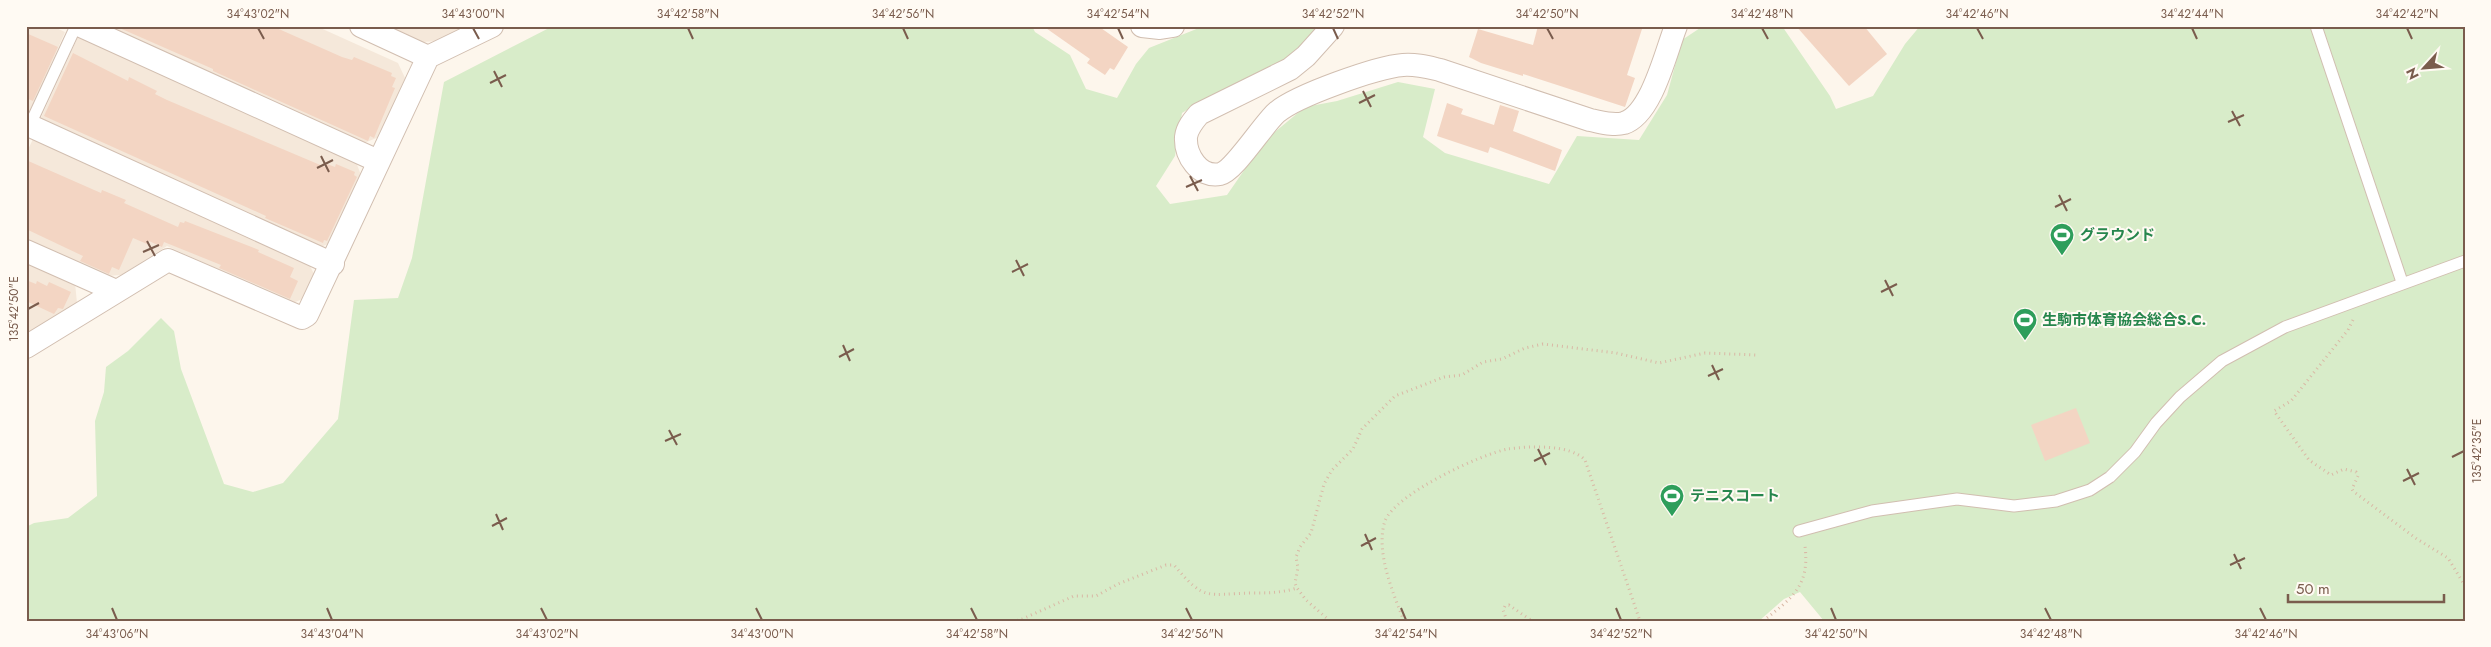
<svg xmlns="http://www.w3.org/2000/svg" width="2491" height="647" viewBox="0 0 2491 647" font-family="Jost,'Noto Sans JP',sans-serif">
	<rect width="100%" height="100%" fill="#fdf6ec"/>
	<!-- residential -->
	<g fill="#f5e8da">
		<polygon points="26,26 52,26 65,32 28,117 26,116"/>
		<polygon points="100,26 316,26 398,63 405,78 379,137 364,143"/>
		<polygon points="387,26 468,26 438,41 422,42"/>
		<polygon points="78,37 355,159 362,178 333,242 318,248 39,122"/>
		<polygon points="33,139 309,264 316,278 307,297 293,303 167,246 121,275 107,276 26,241 26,154"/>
		<polygon points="26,261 75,283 77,303 26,335"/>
	</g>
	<!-- green -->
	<path fill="#d8ecc9" d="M553,26H1032L1035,32L1070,55L1086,89L1117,98L1136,64L1149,48L1204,26H1320C1307,38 1294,54 1279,63C1248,82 1213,93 1182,113L1175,156L1156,186L1170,204L1227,195L1265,140L1305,107L1337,101L1398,82L1435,89L1423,137L1445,153L1549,184L1577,136L1639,140L1667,95L1682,40L1703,26H1782L1830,96L1836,109L1873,96L1905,44L1920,26H2465V621H1824L1800,592L1784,599L1759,621H26V527L34,523L68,518L97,496L95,421L104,392L106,367L128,351L161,318L174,331L181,369L224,484L253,492L283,483L338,419L354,300L398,298L412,258L444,82Z"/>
	<!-- building -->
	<g fill="#f3d5c3">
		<polygon points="115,26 272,26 342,57 352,60 354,57 392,73 391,76 396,78 392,87 395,88 374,138 370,136 368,141 213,71 213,69"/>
		<polygon points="1043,26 1098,26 1128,47 1114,70 1110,68 1105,75 1087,63 1090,59"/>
		<polygon points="1538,26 1643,26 1627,75 1635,78 1625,107 1523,74 1523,76 1481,63 1469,57 1478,29 1533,45"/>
		<polygon points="1796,26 1864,26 1887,54 1849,86"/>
		<polygon points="26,33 58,47 33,101 26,98"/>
		<polygon points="73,53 128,81 129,77 157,91 155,94 167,100 325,167 327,164 335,167 336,164 355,172 354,175 357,177 327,241 324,240 323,243 265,218 266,216 44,116"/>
		<polygon points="1447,103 1463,109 1461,114 1494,125 1500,105 1519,111 1513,131 1562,150 1555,171 1490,147 1488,153 1437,136"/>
		<polygon points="26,160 101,193 102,190 126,200 124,203 178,227 180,222 184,223 185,221 259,250 258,252 294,268 290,277 298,281 290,299 219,268 221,265 164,242 162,247 149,241 147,244 133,238 119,270 112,267 109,274 80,261 83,256 26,229"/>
		<polygon points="26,280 36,284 37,281 47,286 49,282 71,292 63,309 58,308 54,314 26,301"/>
		<polygon points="2076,408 2090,443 2045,461 2031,425"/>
	</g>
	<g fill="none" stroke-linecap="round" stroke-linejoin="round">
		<defs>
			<g id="lane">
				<polyline points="2316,26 2402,282"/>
				<polyline points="28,129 76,26"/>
				<polyline points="1799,531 1872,511 1957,499 2014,506 2056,501 2090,490 2110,477 2135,452 2156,423 2180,397 2222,361 2285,327 2465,261"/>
			</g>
			<g id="street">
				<polyline points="81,26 378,161"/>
				<polyline points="361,26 428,57"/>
				<polyline points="1142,26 1160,28 1173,26"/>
				<path d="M1333,26L1306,56L1290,69L1199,114C1193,121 1187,128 1186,137C1185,155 1199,178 1220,174C1234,171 1262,126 1276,113C1295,96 1377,67 1403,65C1416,64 1427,67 1440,70L1590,120C1601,122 1613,126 1624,123C1652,114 1666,51 1676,26"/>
				<polyline points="26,124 333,264"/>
				<polyline points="26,251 116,291"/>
				<polyline points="26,347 168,260 302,318 307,315 428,57 492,26"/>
			</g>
		</defs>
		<!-- lane casing -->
		<use href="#lane" stroke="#d1beb0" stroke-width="13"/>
		<!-- street casing -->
		<use href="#street" stroke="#d1beb0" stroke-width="24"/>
		<!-- path -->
		<g stroke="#d9b8a5" stroke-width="3" stroke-dasharray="1 4" stroke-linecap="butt">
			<polyline points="2353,320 2348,330 2291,401 2274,411 2309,460 2331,475 2344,469 2356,472 2358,476 2352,489 2353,491 2417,539 2448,558 2465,586"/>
			<path d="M1012,621L1020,620L1074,596H1096L1118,584L1166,565H1174C1205,602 1206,594 1251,593C1267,593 1281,593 1297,588"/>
			<polyline points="1330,621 1306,600 1297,588 1295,583 1298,568 1296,557 1300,547 1311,533 1324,484 1332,470 1353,449 1362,429 1395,396 1444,377 1462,375 1483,362 1502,359 1525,348 1543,344 1616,353 1659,363 1705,353 1757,355"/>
			<path d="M1404,621C1393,593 1375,551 1385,521C1395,494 1481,454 1508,449C1529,446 1570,444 1585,460L1640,621"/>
			<polyline points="1507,621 1503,610 1505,606 1509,605 1532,621"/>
			<path d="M1763,621C1792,598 1810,586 1805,546"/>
		</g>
		<!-- lane -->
		<use href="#lane" stroke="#fff" stroke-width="11"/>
		<!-- street -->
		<use href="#street" stroke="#fff" stroke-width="22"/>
	</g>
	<!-- ticks -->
	<path fill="none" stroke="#7a5c4d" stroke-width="2" d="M258,28L264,39M473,28L479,39M688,28L693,39M903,28L908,39M1118,28L1123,39M1333,28L1338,39M1547,28L1553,39M1762,28L1768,39M1977,28L1983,39M2192,28L2197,39M2407,28L2412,39M494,71L502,87M490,83L506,75M1363,91L1371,107M1359,103L1375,95M2232,111L2240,126M2228,122L2244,115M321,156L329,172M317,168L333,160M1190,176L1198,191M1186,187L1202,180M2059,195L2067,211M2055,207L2071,199M147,241L155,256M143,252L159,245M1016,260L1024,276M1012,272L1028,264M1885,280L1893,296M1881,292L1897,284M28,309L39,303M843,345L850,361M839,357L854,349M1712,365L1719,380M1708,376L1723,369M669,430L677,445M665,441L681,434M1538,449L1546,465M2452,457L2464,451M1534,461L1550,453M2407,469L2415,485M2403,481L2419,473M496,514L503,530M492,526L507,518M1365,534L1372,550M1361,546L1376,538M2234,554L2241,569M2230,565L2245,558M112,608L117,620M327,608L332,620M541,608L547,620M756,608L762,620M971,608L977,620M1186,608L1192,620M1401,608L1406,620M1616,608L1621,620M1831,608L1836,620M2045,608L2051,620M2260,608L2266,620"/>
	<!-- icons -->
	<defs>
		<symbol id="stadium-pin" viewBox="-11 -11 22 30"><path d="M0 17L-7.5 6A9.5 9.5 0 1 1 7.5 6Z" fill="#2e9e5b" stroke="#fffaf3"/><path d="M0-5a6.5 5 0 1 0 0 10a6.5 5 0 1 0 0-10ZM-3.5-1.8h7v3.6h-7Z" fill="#fff"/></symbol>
	</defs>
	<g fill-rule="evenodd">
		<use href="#stadium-pin" x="2048" y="221" width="28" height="38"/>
		<use href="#stadium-pin" x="2011" y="306" width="28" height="38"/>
		<use href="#stadium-pin" x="1658" y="482" width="28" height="38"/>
	</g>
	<g text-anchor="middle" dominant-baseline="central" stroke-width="4" stroke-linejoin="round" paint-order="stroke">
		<!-- leisure labels -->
		<g font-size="15" font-weight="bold" fill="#27864d" stroke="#fffaf3" text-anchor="start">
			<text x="2080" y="235">グラウンド</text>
			<text x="2042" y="320">生駒市体育協会総合S.C.</text>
			<text x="1690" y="496">テニスコート</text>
		</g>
	</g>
	<!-- border -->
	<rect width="2491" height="647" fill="none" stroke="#fffaf3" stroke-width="55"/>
	<!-- north arrow -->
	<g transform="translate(2424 68) rotate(244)" stroke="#fffaf3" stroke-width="4" paint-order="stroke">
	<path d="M0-4L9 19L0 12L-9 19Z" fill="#7a5c4d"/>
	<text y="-8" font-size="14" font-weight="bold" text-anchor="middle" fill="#7a5c4d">N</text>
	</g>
	<!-- scale -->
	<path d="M2288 594v8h156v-8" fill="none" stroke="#7a5c4d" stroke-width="2.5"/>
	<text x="2296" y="594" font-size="15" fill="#7a5c4d" stroke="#fffaf3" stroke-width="4" paint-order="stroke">50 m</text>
	<rect x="28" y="28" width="2436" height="592" fill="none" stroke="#7a5c4d" stroke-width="2"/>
	<g font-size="12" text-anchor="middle" fill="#7a5c4d">
		<text x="258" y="18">34°43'02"N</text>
		<text x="473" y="18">34°43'00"N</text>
		<text x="688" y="18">34°42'58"N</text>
		<text x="903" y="18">34°42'56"N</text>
		<text x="1118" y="18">34°42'54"N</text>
		<text x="1333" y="18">34°42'52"N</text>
		<text x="1547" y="18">34°42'50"N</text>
		<text x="1762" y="18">34°42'48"N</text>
		<text x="1977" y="18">34°42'46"N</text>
		<text x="2192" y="18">34°42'44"N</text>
		<text x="2407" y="18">34°42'42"N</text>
		<text transform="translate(14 309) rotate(-90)" y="4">135°42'50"E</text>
		<text transform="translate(2477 451) rotate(-90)" y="4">135°42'35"E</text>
		<text x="117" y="638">34°43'06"N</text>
		<text x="332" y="638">34°43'04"N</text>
		<text x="547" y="638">34°43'02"N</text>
		<text x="762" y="638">34°43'00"N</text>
		<text x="977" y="638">34°42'58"N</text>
		<text x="1192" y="638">34°42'56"N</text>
		<text x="1406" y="638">34°42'54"N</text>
		<text x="1621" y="638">34°42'52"N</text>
		<text x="1836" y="638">34°42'50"N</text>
		<text x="2051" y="638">34°42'48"N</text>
		<text x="2266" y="638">34°42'46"N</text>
	</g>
</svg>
